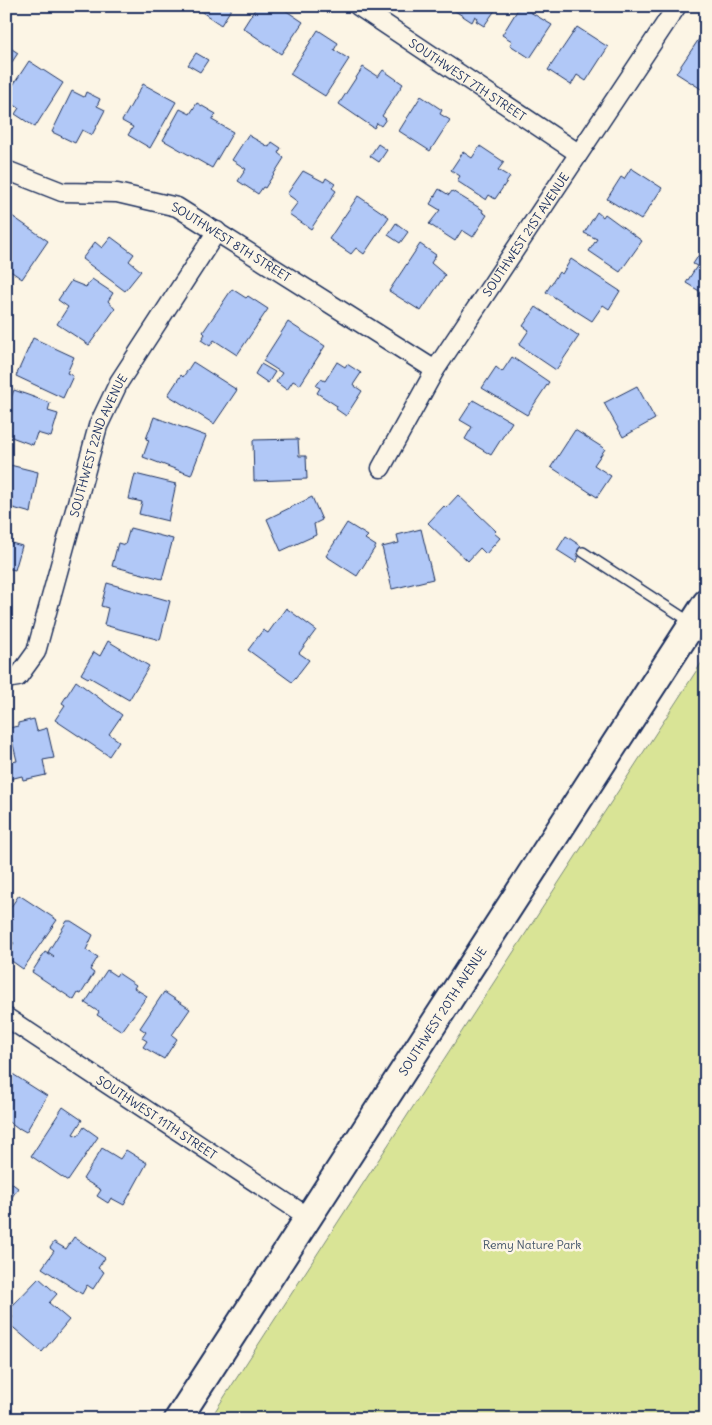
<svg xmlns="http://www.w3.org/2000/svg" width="712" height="1425" viewBox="0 0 712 1425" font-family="Delius,sans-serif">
	<rect width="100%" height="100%" fill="#fcf5e5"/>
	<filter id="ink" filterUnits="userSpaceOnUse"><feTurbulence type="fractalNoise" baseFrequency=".02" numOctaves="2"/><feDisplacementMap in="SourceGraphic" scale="10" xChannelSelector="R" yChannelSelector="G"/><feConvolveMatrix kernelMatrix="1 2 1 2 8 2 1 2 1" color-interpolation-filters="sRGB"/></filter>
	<g filter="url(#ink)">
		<!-- green -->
		<polygon fill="#d9e496" stroke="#7a8a7a" points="706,656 706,1419 210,1419"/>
		<!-- building -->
		<g fill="#b1c8f7" stroke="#1b2f5e">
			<polygon points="193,6 233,6 221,25"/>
			<polygon points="257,6 282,8 303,22 281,54 243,28"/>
			<polygon points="454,6 498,6 484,26 476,21 478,18 475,16 472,22 452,9"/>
			<polygon points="520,6 552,25 530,58 510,45 512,41 502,35"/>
			<polygon points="577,27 608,47 586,81 577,75 571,85 548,70"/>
			<polygon points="318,30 338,43 334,50 349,59 325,96 290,74"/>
			<polygon points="701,36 706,39 706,92 676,73"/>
			<polygon points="6,45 18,53 6,71"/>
			<polygon points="196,53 208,60 200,72 188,65"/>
			<polygon points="29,61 63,83 35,127 15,114 19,108 6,100 6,96"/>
			<polygon points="363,67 378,77 383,70 403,84 382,116 386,119 381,126 377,123 374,128 339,104"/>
			<polygon points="143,84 176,102 150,148 128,135 133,127 122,121"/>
			<polygon points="72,91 84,97 86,92 100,99 97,106 105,110 92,135 82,130 75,143 52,132"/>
			<polygon points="421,96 442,110 440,114 450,120 430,151 399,131"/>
			<polygon points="197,103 216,114 212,120 233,132 212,168 163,140 180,109 190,114"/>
			<polygon points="248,135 269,147 272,142 281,148 278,153 284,158 265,188 263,187 258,194 238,181 246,169 232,160"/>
			<polygon points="378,144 387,150 379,162 370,156"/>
			<polygon points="480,146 504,162 498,170 510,177 495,199 489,195 486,200 457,181 460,176 451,170 463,152 472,158"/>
			<polygon points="631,168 662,188 641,220 607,199 621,177 624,179"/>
			<polygon points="303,171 324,182 326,178 335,184 332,188 336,191 311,229 289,214 298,202 287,194"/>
			<polygon points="439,189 449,195 452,191 483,210 482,212 487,215 473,237 462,230 455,241 429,224 440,210 430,204"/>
			<polygon points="358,196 389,217 364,254 356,248 351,254 329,239"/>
			<polygon points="597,212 603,217 605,214 642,241 620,272 589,251 597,239 584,233"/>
			<polygon points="12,216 48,241 22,279 6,268 6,223"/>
			<polygon points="396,223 408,232 400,243 388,235"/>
			<polygon points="111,237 134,254 129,261 141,271 125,291 82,259 95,242 102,248"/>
			<polygon points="420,244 436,255 431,263 445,275 421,311 389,291"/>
			<polygon points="706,244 706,295 686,283 697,266 693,264"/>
			<polygon points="571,259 620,291 609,309 603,305 592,321 546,292 559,272 562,274"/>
			<polygon points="92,279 113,293 108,301 115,309 89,345 57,324 68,307 58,300 71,281 86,287"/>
			<polygon points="232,289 246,298 248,296 268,309 237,355 214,340 210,346 201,340 205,334 203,332"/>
			<polygon points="536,307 579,336 556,370 519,345 529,330 523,326"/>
			<polygon points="288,322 325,346 300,385 293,381 287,390 276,382 282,373 263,361"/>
			<polygon points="33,338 74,357 67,373 73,376 63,398 16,376"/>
			<polygon points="512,357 549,382 527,415 482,388 496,367 502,372"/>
			<polygon points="193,362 237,390 214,424 168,395 181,375 183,377"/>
			<polygon points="337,362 345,367 347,364 361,373 353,385 362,391 346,416 336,409 337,406 317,393 320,388 316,386 321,379 325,381"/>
			<polygon points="261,364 275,372 268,383 255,374"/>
			<polygon points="637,386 655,419 623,437 604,403"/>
			<polygon points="14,390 50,403 48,411 58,414 51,437 37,433 33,445 6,435 6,411"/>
			<polygon points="473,400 512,422 491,455 465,439 472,427 460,420"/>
			<polygon points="154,417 206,436 191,475 143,457 149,440 146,439"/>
			<polygon points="575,430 605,449 594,465 611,476 597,497 551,467"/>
			<polygon points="298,439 299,456 306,456 307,479 254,481 253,440"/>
			<polygon points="6,464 38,472 31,513 6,506"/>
			<polygon points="135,474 176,484 168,521 139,514 142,502 129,499"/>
			<polygon points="458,495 496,531 494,533 500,538 486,554 480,548 468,561 428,523 444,506 446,508"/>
			<polygon points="312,497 322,520 314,524 316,535 281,551 267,519"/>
			<polygon points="347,523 368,536 365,539 376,546 357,576 326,556"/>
			<polygon points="130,528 173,539 162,579 112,566 118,543 125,545"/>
			<polygon points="421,529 433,579 392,589 382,547 399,543 397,535"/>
			<polygon points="6,530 11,531 8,542 22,546 15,570 6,568"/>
			<polygon points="566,536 581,546 576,555 579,557 576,562 557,550"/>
			<polygon points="107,583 170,601 160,640 104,625 108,608 101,606"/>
			<polygon points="286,608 316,630 299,653 309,660 292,682 248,650 263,630 268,633"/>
			<polygon points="108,641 149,666 129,700 89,677 88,678 81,674 94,652 100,656"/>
			<polygon points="76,681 122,715 109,734 119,741 109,756 55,720 65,705 62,703"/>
			<polygon points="34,719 37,731 47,728 54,758 43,760 46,775 23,780 22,776 10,779 6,763 17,761 9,728 18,726 18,723"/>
			<polygon points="19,895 57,920 23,969 6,957 6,953 14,943 9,940 6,944 6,914"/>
			<polygon points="67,921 71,921 93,935 86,950 98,957 90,970 94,973 81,994 78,993 74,1000 32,972 45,952 53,957 54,956 48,952"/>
			<polygon points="107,970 116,976 118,973 136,985 134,988 147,996 122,1031 97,1015 99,1012 85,1003"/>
			<polygon points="164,992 190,1009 172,1035 177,1039 164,1059 143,1047 147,1041 142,1038 146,1032 140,1028"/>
			<polygon points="11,1073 47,1096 26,1132 19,1128 18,1129 6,1120 6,1076"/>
			<polygon points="63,1107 82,1120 73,1134 78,1136 84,1127 98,1137 68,1181 31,1156"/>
			<polygon points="102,1148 120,1159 126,1150 147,1163 124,1205 111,1198 108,1203 97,1196 101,1190 83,1179"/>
			<polygon points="6,1179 18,1188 6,1206"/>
			<polygon points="74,1237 105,1258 98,1268 104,1272 93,1289 87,1285 82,1294 42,1268 54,1251 50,1248 54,1242 66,1249"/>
			<polygon points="39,1278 57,1294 49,1303 69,1320 42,1352 8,1323 13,1317 6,1311 11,1303 13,1305"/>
		</g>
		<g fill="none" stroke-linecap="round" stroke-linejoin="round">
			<defs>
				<polyline id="lane" points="583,552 692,623"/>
				<g id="street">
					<path id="s1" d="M358,6L578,153"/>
					<path id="s2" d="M6,170L62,192L117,193L177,207L435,370"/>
					<path id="s3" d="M381,468L435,370L677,6"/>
					<path id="s4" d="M6,679L18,677L36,652L98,426L119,382L217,231"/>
					<path id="s5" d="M6,1017L308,1217"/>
				</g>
				<g id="secondary">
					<path id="s6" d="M178,1419L706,603"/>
				</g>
			</defs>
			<!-- lane casing -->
			<use href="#lane" stroke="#1b2f5e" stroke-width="12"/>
			<!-- street casing -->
			<use href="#street" stroke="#1b2f5e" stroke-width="21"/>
			<!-- secondary casing -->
			<use href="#secondary" stroke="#1b2f5e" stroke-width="30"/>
			<!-- lane -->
			<use href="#lane" stroke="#fcf5e5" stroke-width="9"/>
			<!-- street -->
			<use href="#street" stroke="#fcf5e5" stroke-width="18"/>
			<!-- secondary -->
			<use href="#secondary" stroke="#fcf5e5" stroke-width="26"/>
		</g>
	</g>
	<g text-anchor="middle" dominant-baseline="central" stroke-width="5" stroke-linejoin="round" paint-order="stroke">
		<!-- street labels -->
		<g font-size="12" fill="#1b2f5e" stroke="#fcf5e5">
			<text stroke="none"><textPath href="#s1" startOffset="132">SOUTHWEST 7TH STREET</textPath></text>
			<text stroke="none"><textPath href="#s3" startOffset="275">SOUTHWEST 21ST AVENUE</textPath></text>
			<text stroke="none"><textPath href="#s2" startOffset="241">SOUTHWEST 8TH STREET</textPath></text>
			<text stroke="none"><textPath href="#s4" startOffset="259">SOUTHWEST 22ND AVENUE</textPath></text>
			<text stroke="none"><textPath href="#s6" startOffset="486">SOUTHWEST 20TH AVENUE</textPath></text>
			<text stroke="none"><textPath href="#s5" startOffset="181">SOUTHWEST 11TH STREET</textPath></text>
		</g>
		<!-- park labels -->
		<g font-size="12" fill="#415369" stroke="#fcf5e5">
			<text x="532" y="1244">Remy Nature Park</text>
		</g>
	</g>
	<!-- margin -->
	<rect width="712" height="1425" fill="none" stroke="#fcf5e5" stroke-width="25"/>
	<rect x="12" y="12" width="687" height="1400" fill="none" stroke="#1b2f5e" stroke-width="2" filter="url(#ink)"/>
</svg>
